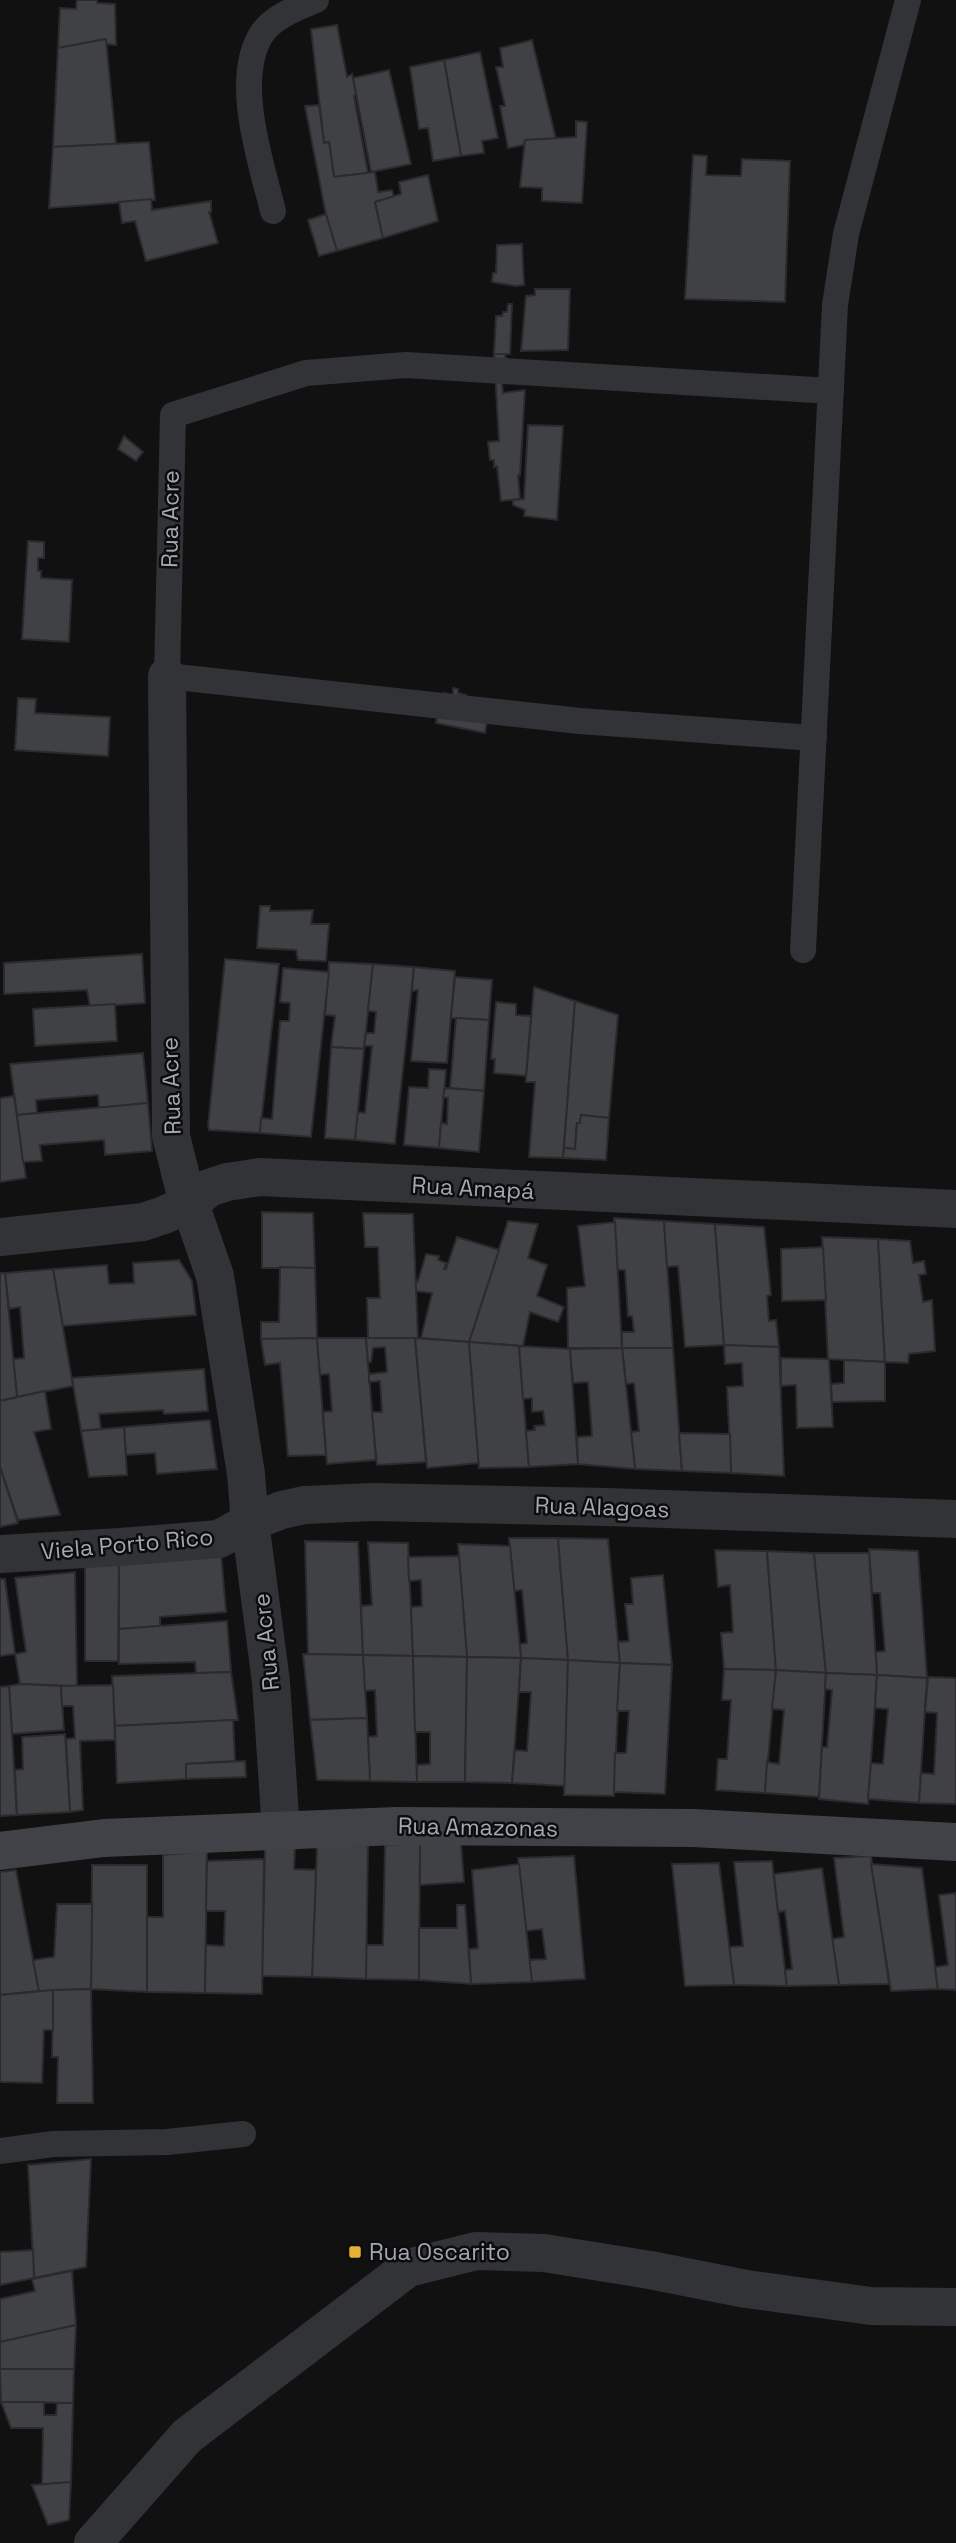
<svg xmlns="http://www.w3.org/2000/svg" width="956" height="2543" viewBox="0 0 956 2543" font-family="'Space Grotesk',sans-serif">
	<rect width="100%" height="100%" fill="#111112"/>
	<!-- building -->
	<g fill="#404145" stroke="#2b2b2e" stroke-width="2">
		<polygon points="77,0 97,0 97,3 115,4 116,45 106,44 106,39 58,48 60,8 76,9"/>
		<polygon points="337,25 347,77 352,74 357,95 354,96 368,173 334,177 329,142 324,143 311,29"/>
		<polygon points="106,39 116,144 53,147 58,48"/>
		<polygon points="532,40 556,139 525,140 524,145 508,148 500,106 505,106 496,67 503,67 500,48"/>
		<polygon points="480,52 498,138 482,141 484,153 461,156 444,60"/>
		<polygon points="444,60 461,156 433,161 428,128 419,129 410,67"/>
		<polygon points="389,70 411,164 371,172 353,78"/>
		<polygon points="319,105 324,143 329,142 334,177 375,172 378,192 392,190 394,197 375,202 383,238 337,251 326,215 305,106"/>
		<polygon points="576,121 587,122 582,203 542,201 542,188 520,187 525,140 576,137"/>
		<polygon points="149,142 155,200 49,208 53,147"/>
		<polygon points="693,155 707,156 706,175 741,176 742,159 790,161 785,302 685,299"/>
		<polygon points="428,175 438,221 383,238 375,202 401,194 399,182"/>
		<polygon points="151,199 152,210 211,201 211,212 209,212 218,243 146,261 135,221 122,223 119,202"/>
		<polygon points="326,214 337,251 319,256 308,220"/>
		<polygon points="522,244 524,285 515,286 492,282 493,273 496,273 497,245"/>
		<polygon points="535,289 570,289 568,350 521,351 526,296 535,295"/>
		<polygon points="508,304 512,304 510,354 494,354 496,316 502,316 503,312 507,312"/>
		<polygon points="494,354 505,354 508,373 501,374 503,393 525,390 520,475 518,475 520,499 501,501 497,466 494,467 494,460 490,460 488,442 499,441"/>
		<polygon points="528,425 563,426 557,520 524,516 525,510 513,505 513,500 524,499"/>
		<polygon points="124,436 143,452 136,461 118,449"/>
		<polygon points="28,541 44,542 44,558 38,558 38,571 41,571 41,578 72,580 69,642 22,639"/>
		<polygon points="453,688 458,689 458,693 466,695 466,699 491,700 485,733 436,723 443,693 453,695"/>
		<polygon points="18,698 36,699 35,713 110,717 108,756 15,750"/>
		<polygon points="260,906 270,906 270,911 313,910 311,924 329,924 326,961 298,960 296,950 257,948"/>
		<polygon points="142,954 145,1003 90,1007 87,990 4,994 4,963"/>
		<polygon points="225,959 279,964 260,1133 209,1130 208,1126"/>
		<polygon points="329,962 373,964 364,1049 331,1047 335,1016 325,1015"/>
		<polygon points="373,964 414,967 395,1144 355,1140 357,1112 365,1113 372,1046 364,1046 366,1033 374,1033 376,1012 368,1011"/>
		<polygon points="414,967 455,971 447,1063 411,1061 418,990 412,991"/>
		<polygon points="283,968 329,972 311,1137 260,1133 261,1118 272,1119 280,1021 289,1021 290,1003 280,1002"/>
		<polygon points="455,977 492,980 489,1020 451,1018"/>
		<polygon points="534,987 575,1001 563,1158 529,1157 535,1082 526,1082 526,1076"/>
		<polygon points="575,1001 618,1015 609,1118 581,1115 580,1123 577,1123 575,1149 564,1148"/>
		<polygon points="496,1002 516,1004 516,1015 531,1016 526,1076 494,1073 495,1059 491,1059"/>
		<polygon points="115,1004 117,1041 35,1046 33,1009"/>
		<polygon points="456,1018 489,1020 484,1091 450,1088"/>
		<polygon points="331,1047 364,1049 355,1140 325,1138"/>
		<polygon points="143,1053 148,1103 99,1108 98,1095 36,1100 37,1113 17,1115 10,1064"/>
		<polygon points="429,1069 446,1070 439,1148 404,1145 409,1087 428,1088"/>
		<polygon points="445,1088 484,1091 479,1152 439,1148 441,1123 447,1124 448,1098 443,1097"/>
		<polygon points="14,1096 26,1178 0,1182 0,1098"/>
		<polygon points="148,1103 152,1151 105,1155 104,1140 40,1145 42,1161 23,1162 17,1115"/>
		<polygon points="581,1115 609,1118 606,1160 563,1158 564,1148 575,1149 577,1123 580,1123"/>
		<polygon points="262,1212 313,1213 315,1268 262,1268"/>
		<polygon points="363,1213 413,1214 418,1338 368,1338 367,1298 380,1298 378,1247 365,1247"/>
		<polygon points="614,1218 664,1221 673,1348 622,1348 622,1332 634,1332 632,1316 628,1316 625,1270 617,1270"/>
		<polygon points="508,1221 538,1224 528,1258 547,1265 537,1296 564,1307 558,1322 530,1312 523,1346 469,1342"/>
		<polygon points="664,1221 715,1224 724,1345 685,1347 678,1266 667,1267"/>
		<polygon points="615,1222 622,1348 568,1348 567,1288 585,1286 578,1226"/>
		<polygon points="715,1224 764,1227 771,1295 767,1296 769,1321 776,1320 779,1347 724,1345"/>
		<polygon points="457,1237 499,1250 469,1342 421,1338 432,1293 416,1291 416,1280 418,1281 426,1254 439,1256 438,1260 446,1263 444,1269 446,1269"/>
		<polygon points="822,1237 878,1239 885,1362 828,1359"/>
		<polygon points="878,1239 910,1241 913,1263 924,1261 926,1274 919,1275 923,1302 932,1300 935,1351 909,1354 908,1363 885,1362"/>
		<polygon points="823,1247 826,1300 782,1301 781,1249"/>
		<polygon points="179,1260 192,1281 196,1315 63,1326 53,1269 107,1265 109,1284 134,1283 133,1263"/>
		<polygon points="280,1267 315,1268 317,1338 261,1339 261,1322 279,1322"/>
		<polygon points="53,1269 73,1386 17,1397 13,1359 24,1358 20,1307 9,1309 5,1273"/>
		<polygon points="0,1273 5,1273 17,1397 0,1401"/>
		<polygon points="317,1338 326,1455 288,1456 280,1363 265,1365 261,1339"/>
		<polygon points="317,1338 366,1338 376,1460 327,1464 323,1412 332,1411 329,1374 320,1375"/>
		<polygon points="366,1338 415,1338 426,1462 377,1465 372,1412 382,1412 380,1381 369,1382 369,1374 387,1372 385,1347 373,1348 371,1362 368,1362"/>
		<polygon points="415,1338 469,1342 479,1463 427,1468"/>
		<polygon points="469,1342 519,1346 529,1467 479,1468"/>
		<polygon points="724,1345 779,1347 784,1476 731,1473 727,1387 743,1386 742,1363 725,1364"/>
		<polygon points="519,1346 570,1349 578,1464 529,1467 526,1431 535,1430 534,1426 545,1425 543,1411 532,1412 532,1398 523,1399"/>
		<polygon points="622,1348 673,1348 682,1471 635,1469 631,1432 639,1431 634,1383 626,1384"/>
		<polygon points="622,1348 635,1469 578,1464 577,1437 592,1436 588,1382 573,1383 570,1349"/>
		<polygon points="781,1358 829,1359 833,1427 797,1428 796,1385 781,1386"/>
		<polygon points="844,1360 885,1362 885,1401 832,1402 831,1384 844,1383"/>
		<polygon points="204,1369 208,1411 164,1414 163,1410 99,1414 101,1429 81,1431 72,1378"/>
		<polygon points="45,1391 51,1429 34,1432 60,1515 18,1520 0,1467 0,1401"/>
		<polygon points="210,1420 217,1469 157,1474 155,1453 126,1455 124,1427"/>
		<polygon points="124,1427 127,1475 89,1477 81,1431"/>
		<polygon points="679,1433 730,1434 731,1473 682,1471"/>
		<polygon points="0,1467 18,1523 0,1527"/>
		<polygon points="509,1538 558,1538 568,1660 521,1658 520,1644 527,1643 522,1590 514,1591"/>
		<polygon points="558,1538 608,1539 620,1663 568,1660"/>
		<polygon points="305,1541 358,1542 363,1655 308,1654"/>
		<polygon points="368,1542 408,1543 413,1656 363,1655 361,1606 372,1605"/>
		<polygon points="458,1544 510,1546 521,1658 467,1657"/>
		<polygon points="869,1549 918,1551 927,1678 877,1675 876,1652 885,1651 880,1593 872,1593"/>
		<polygon points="715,1550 767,1551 776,1670 724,1669 721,1633 733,1632 730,1585 718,1587"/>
		<polygon points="767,1551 814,1553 826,1673 776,1670"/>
		<polygon points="221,1552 226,1612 160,1617 160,1626 119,1629 119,1562"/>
		<polygon points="814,1553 869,1553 877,1675 826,1673"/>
		<polygon points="459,1556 467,1657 413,1656 411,1607 422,1606 421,1580 409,1581 408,1557"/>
		<polygon points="119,1562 118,1661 85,1661 85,1564"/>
		<polygon points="75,1572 77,1686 20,1684 15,1654 26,1652 15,1578"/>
		<polygon points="663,1575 672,1665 620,1663 618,1642 629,1641 625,1604 633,1604 631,1578"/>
		<polygon points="0,1579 5,1579 15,1654 0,1656"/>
		<polygon points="227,1621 231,1672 196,1673 195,1662 119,1664 119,1629"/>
		<polygon points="303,1654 363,1655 367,1718 310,1720"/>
		<polygon points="363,1655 413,1656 417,1782 370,1781 368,1737 377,1736 375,1690 365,1691"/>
		<polygon points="413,1656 467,1657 465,1782 417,1782 417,1765 430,1764 430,1732 415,1732"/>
		<polygon points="467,1657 521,1658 512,1783 465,1782"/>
		<polygon points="521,1658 568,1660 565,1786 512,1783 515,1750 527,1751 531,1692 519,1692"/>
		<polygon points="568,1660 620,1663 614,1796 564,1795"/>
		<polygon points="620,1663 672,1665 665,1794 614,1792 615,1753 626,1753 629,1711 617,1711"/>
		<polygon points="724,1669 776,1670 765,1793 716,1790 718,1759 727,1759 731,1700 722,1700"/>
		<polygon points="776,1670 826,1673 819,1797 765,1793 767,1762 779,1764 784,1710 772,1709"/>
		<polygon points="231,1672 238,1720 115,1726 112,1676"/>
		<polygon points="826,1673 877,1675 868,1804 819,1799 822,1747 827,1747 832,1690 825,1689"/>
		<polygon points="877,1675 927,1678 919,1803 868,1799 871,1763 883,1764 888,1709 875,1708"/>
		<polygon points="928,1677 956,1678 956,1804 919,1803 921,1773 934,1774 937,1713 925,1712"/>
		<polygon points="20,1684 61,1686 64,1730 12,1734 9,1686"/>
		<polygon points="113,1685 115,1740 80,1741 83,1810 70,1812 66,1739 75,1738 73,1706 62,1706 61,1686"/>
		<polygon points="9,1686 17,1815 0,1816 0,1687"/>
		<polygon points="367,1718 370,1781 317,1780 310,1720"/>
		<polygon points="233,1720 235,1761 186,1764 186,1779 117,1783 115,1726"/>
		<polygon points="65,1734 70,1812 17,1815 15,1770 23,1769 22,1737"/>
		<polygon points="245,1761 246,1777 186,1779 186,1764"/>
		<polygon points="420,1843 419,1980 366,1979 366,1945 383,1945 385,1845"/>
		<polygon points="420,1843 461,1843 464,1882 420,1885"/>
		<polygon points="368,1845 366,1979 312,1977 317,1846"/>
		<polygon points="295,1847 294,1869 316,1870 312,1977 262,1976 265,1849"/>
		<polygon points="207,1851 205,1993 147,1992 147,1917 163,1917 163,1855"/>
		<polygon points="574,1856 585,1979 532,1982 529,1960 546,1959 542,1929 525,1931 518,1858"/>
		<polygon points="871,1856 889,1984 839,1985 832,1939 844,1937 834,1858"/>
		<polygon points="264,1859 262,1994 205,1993 206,1945 224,1946 225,1911 206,1911 207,1861"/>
		<polygon points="772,1861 787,1986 734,1985 729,1947 743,1946 734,1862"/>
		<polygon points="719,1863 734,1985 685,1986 672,1864"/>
		<polygon points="519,1864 532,1982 471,1984 469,1949 478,1948 472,1870"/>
		<polygon points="871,1864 922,1868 938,1989 891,1991"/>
		<polygon points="92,1865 147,1865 147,1992 91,1989"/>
		<polygon points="822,1868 839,1985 787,1986 785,1970 792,1969 785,1911 778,1912 774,1874"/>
		<polygon points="16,1870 39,1991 0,1995 0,1872"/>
		<polygon points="956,1893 956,1990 938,1989 935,1967 948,1965 939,1895"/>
		<polygon points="57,1904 92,1904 91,1989 39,1991 33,1960 54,1957"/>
		<polygon points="457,1905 465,1905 471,1984 419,1980 419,1928 457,1928"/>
		<polygon points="91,1989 93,2103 57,2103 58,2057 52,2057 53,1990"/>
		<polygon points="53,1990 53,2030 44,2030 42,2083 0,2082 0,1995"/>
		<polygon points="91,2159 86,2267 34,2278 28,2165"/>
		<polygon points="33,2250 34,2278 0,2285 0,2252"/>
		<polygon points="72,2271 76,2325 0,2342 0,2299 35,2291 32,2279"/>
		<polygon points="76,2325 74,2369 0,2369 0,2342"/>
		<polygon points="0,2369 74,2369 73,2403 1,2402"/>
		<polygon points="1,2402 44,2402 44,2415 56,2415 57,2403 73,2403 71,2482 42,2485 43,2428 11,2428"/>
		<polygon points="71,2482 69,2520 48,2525 32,2485"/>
	</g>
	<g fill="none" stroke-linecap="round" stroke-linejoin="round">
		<!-- lane -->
		<g stroke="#323337" stroke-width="26">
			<path d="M273,211C261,162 233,81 261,35C272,17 297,8 316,0"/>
			<polyline points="814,738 580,721 167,676 173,415 306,373 406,365 831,391"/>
			<polyline points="803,950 835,305 846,234 908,0"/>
			<polyline points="0,2151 53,2144 167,2142 243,2134"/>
		</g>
		<!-- street -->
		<g stroke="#323337" stroke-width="38">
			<polyline points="167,676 171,1136 183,1184 215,1276 246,1474 250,1522 271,1682 281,1831"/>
			<polyline points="0,1237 143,1222 164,1215 190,1203 209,1188 227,1182 260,1177 956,1209"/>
			<polyline points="0,1554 120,1547 219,1539 250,1522 282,1510 304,1505 373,1502 607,1507 956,1519"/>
			<polyline points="93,2543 187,2436 408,2268 476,2251 544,2253 650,2270 746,2289 871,2306 956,2307"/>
		</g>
		<!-- secondary -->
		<polyline stroke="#404247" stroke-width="38" points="0,1851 104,1838 397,1826 693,1828 956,1842"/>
	</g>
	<!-- markers -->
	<rect fill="#e6ae35" stroke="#0c0c0d" stroke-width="2.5" x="348" y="2245" width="14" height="14" rx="3.5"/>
	<g text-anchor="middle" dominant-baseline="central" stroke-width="5" stroke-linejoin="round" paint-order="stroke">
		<!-- street labels -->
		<g font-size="23" fill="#a3a7b2" stroke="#0c0c0d">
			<text transform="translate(170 519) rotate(-89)">Rua Acre</text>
			<text transform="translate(171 1086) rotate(-92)">Rua Acre</text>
			<text transform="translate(473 1188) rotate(3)">Rua Amapá</text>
			<text transform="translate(602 1507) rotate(2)">Rua Alagoas</text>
			<text transform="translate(127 1544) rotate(-5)">Viela Porto Rico</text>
			<text transform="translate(266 1642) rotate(-96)">Rua Acre</text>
			<text transform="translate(478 1827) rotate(1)">Rua Amazonas</text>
		</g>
		<!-- poi labels -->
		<g font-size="23" fill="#a3a7b2" stroke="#0c0c0d" text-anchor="start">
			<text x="369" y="2252">Rua Oscarito</text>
		</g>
	</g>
</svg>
